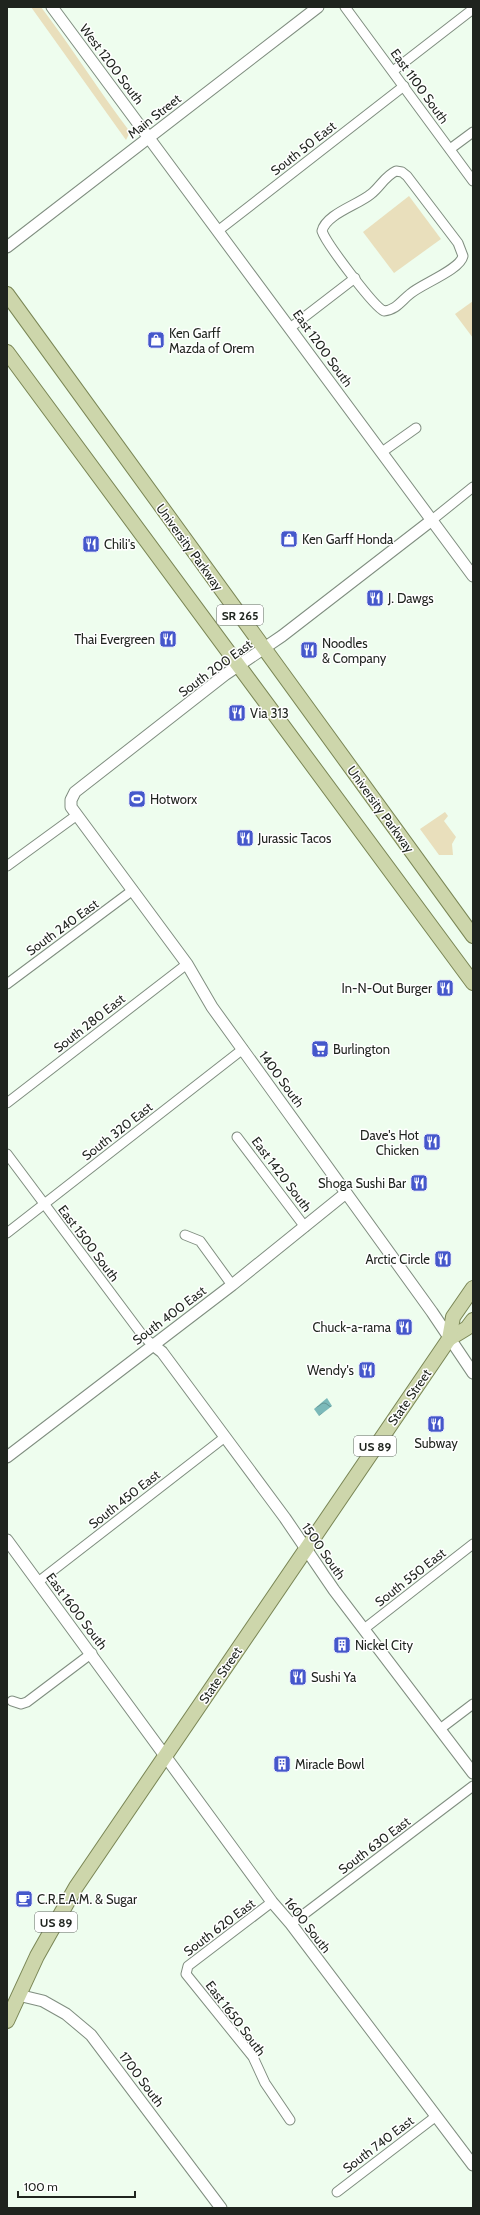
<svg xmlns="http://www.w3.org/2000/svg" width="480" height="2215" viewBox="0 0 480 2215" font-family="Cabin,sans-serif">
	<defs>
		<pattern id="water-waves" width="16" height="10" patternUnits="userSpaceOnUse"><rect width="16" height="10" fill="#7bb9b9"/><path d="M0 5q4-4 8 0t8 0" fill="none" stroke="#649696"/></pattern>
	</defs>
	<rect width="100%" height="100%" fill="#eefdee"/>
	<!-- green -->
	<g fill="#e9dfbc">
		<path d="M31,7H41C72,48 99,91 130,132L126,140Z"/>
		<polygon points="409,196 441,239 394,273 363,232"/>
		<polygon points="473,301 473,338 455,314"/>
		<polygon points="445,812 448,816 444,821 456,837 452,844 453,855 439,855 420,829"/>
	</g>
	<!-- water -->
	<polygon fill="url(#water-waves)" points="327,1398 332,1406 319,1416 314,1409"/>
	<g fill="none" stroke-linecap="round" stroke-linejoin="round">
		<defs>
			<g id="minor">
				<polyline points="345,7 473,181"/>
				<polyline points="393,71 473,9"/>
				<polyline points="450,149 473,132"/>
				<path d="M396,171L402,172L407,176L458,243L463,256C460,270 421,284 410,294C401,301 396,310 384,311C374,307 326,243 322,231C326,214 358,205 371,194C380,187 385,176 396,171Z"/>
				<polyline points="219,230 404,86"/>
				<polyline points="290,328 355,278"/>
				<polyline points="382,452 416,428"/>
				<polyline points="432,520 473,487"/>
				<polyline points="7,866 77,815"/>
				<polyline points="7,984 133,890"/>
				<polyline points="7,1103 187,964"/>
				<polyline points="237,1137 305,1227"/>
				<polyline points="7,1154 143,1336 153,1345"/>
				<polyline points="7,1233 243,1049"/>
				<polyline points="185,1235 200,1241 232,1285"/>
				<polyline points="38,1582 225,1437"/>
				<polyline points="364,1629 473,1544"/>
				<polyline points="12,1701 21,1704 27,1702 92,1653"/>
				<polyline points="440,1729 473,1704"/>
				<polyline points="272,1902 188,1966 186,1974 253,2057 265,2083 290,2120"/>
				<polyline points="291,1924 473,1786"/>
				<polyline points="337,2192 435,2117"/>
			</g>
			<g id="tertiary">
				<polyline points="52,7 473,576"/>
				<polyline points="7,247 318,7"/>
				<polyline points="432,520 282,636 226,674 75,792 71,800 71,807 187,964 212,1007 432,1312 473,1373"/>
				<polyline points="153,1345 162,1352 285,1518 334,1590 473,1773"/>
				<polyline points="7,1457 232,1285 346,1193"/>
				<polyline points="7,1540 272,1902 291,1924 473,2165"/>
				<polyline points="18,1995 43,2001 66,2014 91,2035 221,2208"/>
			</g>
			<g id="primary">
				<polyline points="7,294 473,936"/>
				<polyline points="7,352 473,983"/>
				<polyline points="449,1339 467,1328 473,1320"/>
				<polyline points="7,2021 37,1956 76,1887 449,1339 453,1317 473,1288"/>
			</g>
		</defs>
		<!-- minor casing -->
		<use href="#minor" stroke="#808e80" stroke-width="11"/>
		<!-- tertiary casing -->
		<use href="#tertiary" stroke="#808e80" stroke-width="13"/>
		<!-- primary casing -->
		<use href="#primary" stroke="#7a8655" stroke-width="16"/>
		<!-- minor -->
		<use href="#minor" stroke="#fff" stroke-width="9"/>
		<!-- tertiary -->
		<use href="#tertiary" stroke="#fff" stroke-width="11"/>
		<!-- primary -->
		<use href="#primary" stroke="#cdd6ab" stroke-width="14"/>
	</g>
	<!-- icons -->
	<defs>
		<symbol id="shop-square" viewBox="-11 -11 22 22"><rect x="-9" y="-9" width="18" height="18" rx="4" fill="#4557cb" stroke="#fff"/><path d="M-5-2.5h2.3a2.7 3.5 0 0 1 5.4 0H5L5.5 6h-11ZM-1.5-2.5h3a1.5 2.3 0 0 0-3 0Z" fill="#fff"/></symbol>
		<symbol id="restaurant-square" viewBox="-11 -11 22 22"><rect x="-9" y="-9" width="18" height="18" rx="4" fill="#4557cb" stroke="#fff"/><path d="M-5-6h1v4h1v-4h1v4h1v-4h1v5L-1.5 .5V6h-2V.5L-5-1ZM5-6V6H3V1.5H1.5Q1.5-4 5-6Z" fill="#fff"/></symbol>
		<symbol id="stadium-square" viewBox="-11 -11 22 22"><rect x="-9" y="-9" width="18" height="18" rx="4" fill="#4557cb" stroke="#fff"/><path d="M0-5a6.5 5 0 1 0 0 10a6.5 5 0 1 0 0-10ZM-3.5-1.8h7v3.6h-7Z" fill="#fff"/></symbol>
		<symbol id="supermarket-square" viewBox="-11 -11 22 22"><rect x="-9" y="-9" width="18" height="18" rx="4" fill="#4557cb" stroke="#fff"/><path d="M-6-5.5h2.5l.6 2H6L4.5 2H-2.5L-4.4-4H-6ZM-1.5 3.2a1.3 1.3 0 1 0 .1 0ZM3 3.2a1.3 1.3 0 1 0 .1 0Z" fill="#fff"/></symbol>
		<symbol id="building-square" viewBox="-11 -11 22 22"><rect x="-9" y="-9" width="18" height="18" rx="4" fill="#4557cb" stroke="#fff"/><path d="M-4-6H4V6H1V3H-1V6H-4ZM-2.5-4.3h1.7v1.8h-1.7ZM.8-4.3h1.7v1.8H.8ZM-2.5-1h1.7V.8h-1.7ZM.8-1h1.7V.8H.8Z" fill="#fff"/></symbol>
		<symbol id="cafe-square" viewBox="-11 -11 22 22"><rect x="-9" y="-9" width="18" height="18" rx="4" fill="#4557cb" stroke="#fff"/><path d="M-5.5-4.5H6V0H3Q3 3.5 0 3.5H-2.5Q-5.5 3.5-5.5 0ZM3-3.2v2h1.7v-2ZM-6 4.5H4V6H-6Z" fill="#fff"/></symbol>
	</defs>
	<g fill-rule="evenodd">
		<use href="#shop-square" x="146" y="330" width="20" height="20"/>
		<use href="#shop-square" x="279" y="529" width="20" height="20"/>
		<use href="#restaurant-square" x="81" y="534" width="20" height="20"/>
		<use href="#restaurant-square" x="365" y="588" width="20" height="20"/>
		<use href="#restaurant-square" x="158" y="629" width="20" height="20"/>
		<use href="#restaurant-square" x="299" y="640" width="20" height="20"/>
		<use href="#restaurant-square" x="227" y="703" width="20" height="20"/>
		<use href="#stadium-square" x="127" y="789" width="20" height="20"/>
		<use href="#restaurant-square" x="235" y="828" width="20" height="20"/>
		<use href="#restaurant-square" x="435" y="978" width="20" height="20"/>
		<use href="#supermarket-square" x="310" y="1039" width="20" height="20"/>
		<use href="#restaurant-square" x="422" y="1132" width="20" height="20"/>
		<use href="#restaurant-square" x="409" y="1173" width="20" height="20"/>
		<use href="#restaurant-square" x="433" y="1249" width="20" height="20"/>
		<use href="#restaurant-square" x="394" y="1317" width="20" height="20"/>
		<use href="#restaurant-square" x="357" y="1360" width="20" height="20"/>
		<use href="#restaurant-square" x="426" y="1414" width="20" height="20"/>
		<use href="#building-square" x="332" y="1635" width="20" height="20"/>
		<use href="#restaurant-square" x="288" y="1667" width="20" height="20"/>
		<use href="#building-square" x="272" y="1754" width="20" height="20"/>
		<use href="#cafe-square" x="14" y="1889" width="20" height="20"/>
	</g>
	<g text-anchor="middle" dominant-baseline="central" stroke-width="3" stroke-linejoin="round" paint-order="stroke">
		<!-- shield labels -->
		<g fill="#fff" stroke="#626662" stroke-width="1">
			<rect x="217" y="605" width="46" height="20" rx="3"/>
			<rect x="354" y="1436" width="42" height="20" rx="3"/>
			<rect x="35" y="1912" width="42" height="20" rx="3"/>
		</g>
		<g font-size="12" font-weight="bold" fill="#1f241e">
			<text x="240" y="615">SR 265</text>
			<text x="375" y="1446">US 89</text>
			<text x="56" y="1922">US 89</text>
		</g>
		<!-- street labels -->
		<g font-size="13" fill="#1f241e" stroke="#fff">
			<text transform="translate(112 64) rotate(53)">West 1200 South</text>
			<text transform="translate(420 86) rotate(54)">East 1100 South</text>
			<text transform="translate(154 116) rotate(-38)">Main Street</text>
			<text transform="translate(303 148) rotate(-38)">South 50 East</text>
			<text transform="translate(323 348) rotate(54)">East 1200 South</text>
			<text transform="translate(190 547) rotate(54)">University Parkway</text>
			<text transform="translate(215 668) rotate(-36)">South 200 East</text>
			<text transform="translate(381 809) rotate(54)">University Parkway</text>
			<text transform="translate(62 927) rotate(-36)">South 240 East</text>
			<text transform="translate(89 1023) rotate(-38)">South 280 East</text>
			<text transform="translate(282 1079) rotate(54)">1400 South</text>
			<text transform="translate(117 1131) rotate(-38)">South 320 East</text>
			<text transform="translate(282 1174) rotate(53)">East 1420 South</text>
			<text transform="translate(89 1243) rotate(53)">East 1500 South</text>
			<text transform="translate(169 1315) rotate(-37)">South 400 East</text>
			<text transform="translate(409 1397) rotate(-55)">State Street</text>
			<text transform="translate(124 1499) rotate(-38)">South 450 East</text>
			<text transform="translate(324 1551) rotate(55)">1500 South</text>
			<text transform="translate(410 1577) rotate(-38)">South 550 East</text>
			<text transform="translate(77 1611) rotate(53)">East 1600 South</text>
			<text transform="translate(220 1675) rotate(-56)">State Street</text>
			<text transform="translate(374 1845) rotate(-37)">South 630 East</text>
			<text transform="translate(308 1925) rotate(52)">1600 South</text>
			<text transform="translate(219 1927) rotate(-37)">South 620 East</text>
			<text transform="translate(236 2018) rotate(53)">East 1650 South</text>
			<text transform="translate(142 2079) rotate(53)">1700 South</text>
			<text transform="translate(378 2144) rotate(-37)">South 740 East</text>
		</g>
		<!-- poi labels -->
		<g font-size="13" fill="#1f241e" stroke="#fff" text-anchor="start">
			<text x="169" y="333">Ken Garff<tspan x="169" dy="15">Mazda of Orem</tspan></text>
			<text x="302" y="539">Ken Garff Honda</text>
			<text x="104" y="544">Chili's</text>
			<text x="388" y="598">J. Dawgs</text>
			<text x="155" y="639" text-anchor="end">Thai Evergreen</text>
			<text x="322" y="643">Noodles<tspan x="322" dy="15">&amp; Company</tspan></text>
			<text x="250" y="713">Via 313</text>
			<text x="150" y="799">Hotworx</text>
			<text x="258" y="838">Jurassic Tacos</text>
			<text x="432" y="988" text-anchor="end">In-N-Out Burger</text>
			<text x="333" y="1049">Burlington</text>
			<text x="419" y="1135" text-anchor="end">Dave's Hot<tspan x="419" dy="15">Chicken</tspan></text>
			<text x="406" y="1183" text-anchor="end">Shoga Sushi Bar</text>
			<text x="430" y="1259" text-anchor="end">Arctic Circle</text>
			<text x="391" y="1327" text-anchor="end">Chuck-a-rama</text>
			<text x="354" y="1370" text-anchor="end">Wendy's</text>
			<text x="436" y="1443" text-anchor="middle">Subway</text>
			<text x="355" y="1645">Nickel City</text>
			<text x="311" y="1677">Sushi Ya</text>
			<text x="295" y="1764">Miracle Bowl</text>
			<text x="37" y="1899">C.R.E.A.M. &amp; Sugar</text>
		</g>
	</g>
	<!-- border -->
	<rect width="480" height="2215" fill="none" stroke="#1f241e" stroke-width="16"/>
	<!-- scale -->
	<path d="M18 2191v6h117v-6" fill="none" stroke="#1f241e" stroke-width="2"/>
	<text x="24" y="2191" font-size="12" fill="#1f241e" stroke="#ffffff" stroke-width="3" paint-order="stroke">100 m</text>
</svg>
